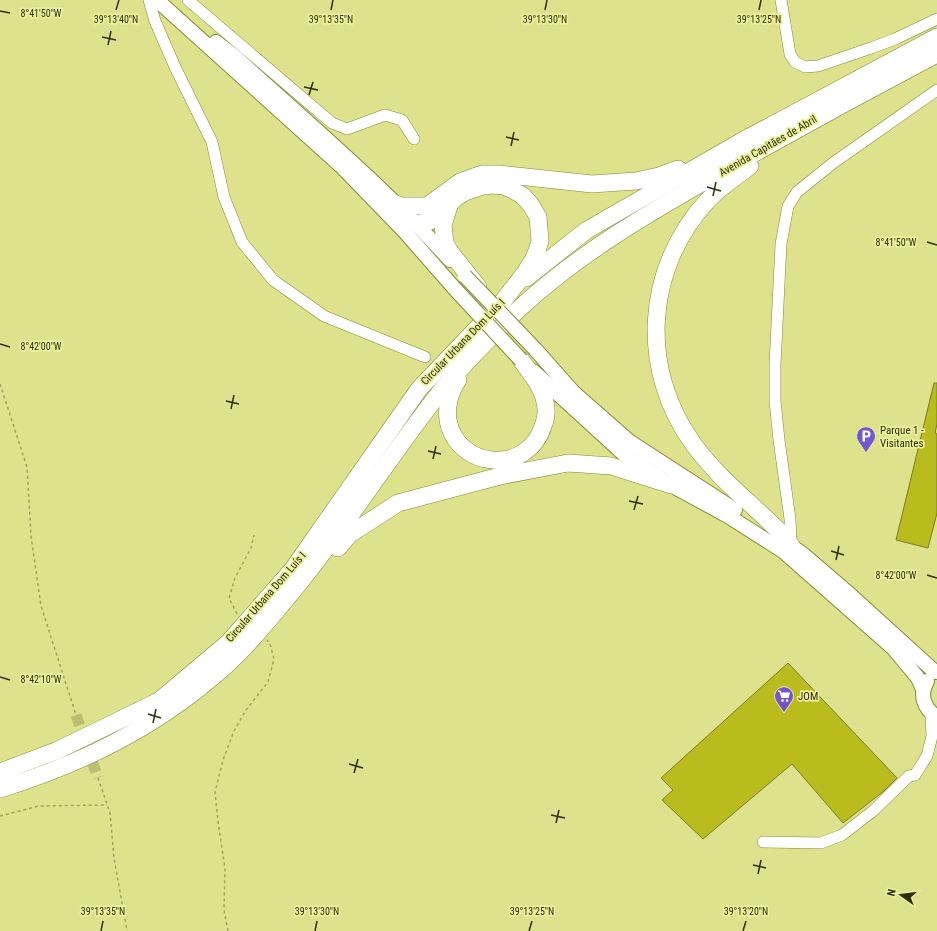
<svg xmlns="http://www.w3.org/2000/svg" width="937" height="931" viewBox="0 0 937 931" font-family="'Roboto Condensed',sans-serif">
	<rect width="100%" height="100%" fill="#dfe28d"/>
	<!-- building -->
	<g fill="#babc1e" stroke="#7a7b23">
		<polygon points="934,383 937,383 937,424 935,433 937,434 937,513 928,548 896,540"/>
		<polygon points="788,663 897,778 884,791 843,823 792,764 703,839 662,800 673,790 661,778"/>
	</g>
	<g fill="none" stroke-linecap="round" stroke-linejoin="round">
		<!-- minor-tunnel -->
		<polyline stroke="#bcbe73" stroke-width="11" stroke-dasharray="11 5.5" stroke-linecap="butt" points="76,715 98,778"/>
		<defs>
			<g id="minor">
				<polyline points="149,0 155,21 175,67 212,142 224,197 242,242 273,280 324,316 425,357"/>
				<polyline points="188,0 332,123 347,129 385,115 402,120 414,139"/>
				<polyline points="781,0 790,54 795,62 805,67 818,66 871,48 895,39 937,19"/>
				<polyline points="791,545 790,519 779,440 775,401 775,365 781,244 788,206 797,192 833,163 937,90"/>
				<polyline points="763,842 821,843 842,835 873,811 909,776 915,775 927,756 932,736 931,714"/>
			</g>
			<g id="major">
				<polyline points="157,0 341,166 405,232 455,289"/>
				<path d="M216,42L233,55C307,122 383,186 450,260"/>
				<polyline points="535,349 573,392 630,442 735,510"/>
				<polyline points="533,371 625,455 671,485 728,516 783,551 893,648 918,678 923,689"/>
				<polyline points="783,540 804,555 847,592 935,672"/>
				<path d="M927,681C919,695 924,709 937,717"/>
			</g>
			<g id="highway">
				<path d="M750,166C736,177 720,187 708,200C644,269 639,370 694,445C718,478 752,504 781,533L791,545"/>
				<polyline points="393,203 402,206 427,206 460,182 482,174 499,174 592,184 636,181 659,176 678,169"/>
				<polyline points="418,224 430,221 449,205"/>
				<polyline points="526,278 587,230 742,141 937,37"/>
				<path d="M458,380C450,391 446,407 448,420C457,470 528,475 543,426C546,419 547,410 545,402C542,386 530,373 521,360"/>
				<polyline points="338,548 350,534 398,503 500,476 568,463 611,466 671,485"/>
				<polyline points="0,772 56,751 159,701 228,643 293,569 419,389 503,301 525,273 533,260 537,251 540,241 538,217 531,205 523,196 513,190 504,186 492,185 483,186 465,192 457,197 450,203 443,225 445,243 450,252 478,287"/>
				<path d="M0,789C75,766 148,731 209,680C244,652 272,616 300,582C350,520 392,453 441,391C457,372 474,354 491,337C502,328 511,316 521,307C580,253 644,216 712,177C786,135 861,94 937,54"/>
			</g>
		</defs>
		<!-- minor casing -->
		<use href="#minor" stroke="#868832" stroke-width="12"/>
		<!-- major casing -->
		<use href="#major" stroke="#868832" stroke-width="16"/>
		<!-- highway casing -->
		<use href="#highway" stroke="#868832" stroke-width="18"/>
		<!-- path -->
		<g stroke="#a0a25e" stroke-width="1.5" stroke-dasharray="3 3" stroke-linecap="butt">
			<polyline points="0,384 27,467 31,536 41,606 76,715"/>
			<polyline points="237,614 229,598 235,578 251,548 254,535"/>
			<polyline points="98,778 110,813 114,858 127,931"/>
			<polyline points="0,816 39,806 107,805"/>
			<polyline points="228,931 224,910 225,868 218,822 215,792 223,760 234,731 246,710 268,682 274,659 270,644 267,640"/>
		</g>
		<!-- minor -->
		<use href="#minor" stroke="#fff" stroke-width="11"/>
		<!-- major -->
		<use href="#major" stroke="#fff" stroke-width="14"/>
		<!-- highway -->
		<use href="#highway" stroke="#fff" stroke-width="17"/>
		<defs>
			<g id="major-bridge">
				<polyline points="465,276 535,349"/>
				<polyline points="455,289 521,360"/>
			</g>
		</defs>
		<!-- major-bridge casing -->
		<use href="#major-bridge" stroke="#868832" stroke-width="16" stroke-linecap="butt"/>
		<!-- major-bridge -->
		<use href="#major-bridge" stroke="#fff" stroke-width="14"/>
	</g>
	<!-- ticks -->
	<path fill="none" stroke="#2e2e0a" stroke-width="1.5" d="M116,10L119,0M331,10L333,0M545,10L547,0M759,10L761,0M0,11L10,13M102,37L116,40M108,45L111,31M304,87L318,90M309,95L313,82M506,137L519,140M511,146L514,132M707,187L721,191M713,196L716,182M927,242L937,245M0,344L10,347M226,401L239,404M231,409L234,395M428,451L441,454M433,459L436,446M629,501L643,504M634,510L638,496M831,551L844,555M836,560L839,546M927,575L937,578M0,677L10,680M148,714L161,718M153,723L156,709M349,764L363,768M354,773L358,759M551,815L565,818M556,823L559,810M753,865L766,868M758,874L761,860M101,931L103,921M315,931L317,921M529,931L532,921M743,931L746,921"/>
	<!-- icons -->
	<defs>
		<symbol id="parking-pin" viewBox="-11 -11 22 30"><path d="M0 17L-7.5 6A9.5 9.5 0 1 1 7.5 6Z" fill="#7457d0" stroke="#ecf099"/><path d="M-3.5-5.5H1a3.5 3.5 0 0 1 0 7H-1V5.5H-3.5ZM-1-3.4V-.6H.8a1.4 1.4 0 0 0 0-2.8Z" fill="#fff"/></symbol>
		<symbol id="supermarket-pin" viewBox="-11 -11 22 30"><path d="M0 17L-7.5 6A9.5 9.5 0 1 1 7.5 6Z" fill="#7457d0" stroke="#ecf099"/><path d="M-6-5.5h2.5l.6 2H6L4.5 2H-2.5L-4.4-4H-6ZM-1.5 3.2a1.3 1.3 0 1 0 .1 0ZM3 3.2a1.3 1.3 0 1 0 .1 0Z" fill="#fff"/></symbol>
	</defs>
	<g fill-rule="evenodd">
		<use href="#parking-pin" x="855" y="425" width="22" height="30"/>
		<use href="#supermarket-pin" x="773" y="685" width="22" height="30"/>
	</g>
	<g text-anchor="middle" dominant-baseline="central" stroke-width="3.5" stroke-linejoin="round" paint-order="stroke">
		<!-- street labels -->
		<g font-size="11" fill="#2e2e0a" stroke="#ecf099">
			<text transform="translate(768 146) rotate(-30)">Avenida Capitães de Abril</text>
			<text transform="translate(463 342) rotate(-46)">Circular Urbana Dom Luís I</text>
			<text transform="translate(266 597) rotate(-49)">Circular Urbana Dom Luís I</text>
		</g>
		<!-- poi labels -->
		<g font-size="11" fill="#2e2e0a" stroke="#ecf099" text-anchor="start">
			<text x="880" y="430">Parque 1 -<tspan x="880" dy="13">Visitantes</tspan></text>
			<text x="798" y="696">JOM</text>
		</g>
	</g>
	<g font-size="10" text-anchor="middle" fill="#2e2e0a" stroke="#ecf099" stroke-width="3.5" stroke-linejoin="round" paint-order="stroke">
		<text x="41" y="17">8°41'50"W</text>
		<text x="116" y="23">39°13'40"N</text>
		<text x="331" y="23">39°13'35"N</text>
		<text x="545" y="23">39°13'30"N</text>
		<text x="759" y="23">39°13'25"N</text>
		<text x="896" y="246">8°41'50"W</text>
		<text x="41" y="350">8°42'00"W</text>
		<text x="896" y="579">8°42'00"W</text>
		<text x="41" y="683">8°42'10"W</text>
		<text x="103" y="915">39°13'35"N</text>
		<text x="317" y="915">39°13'30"N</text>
		<text x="532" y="915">39°13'25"N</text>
		<text x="746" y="915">39°13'20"N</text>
	</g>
	<!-- north arrow -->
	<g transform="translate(901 895) rotate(284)" stroke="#ecf099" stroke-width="3" paint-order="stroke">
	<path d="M0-3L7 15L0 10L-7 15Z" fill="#2e2e0a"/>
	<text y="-6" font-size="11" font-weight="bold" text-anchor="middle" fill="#2e2e0a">N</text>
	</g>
</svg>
